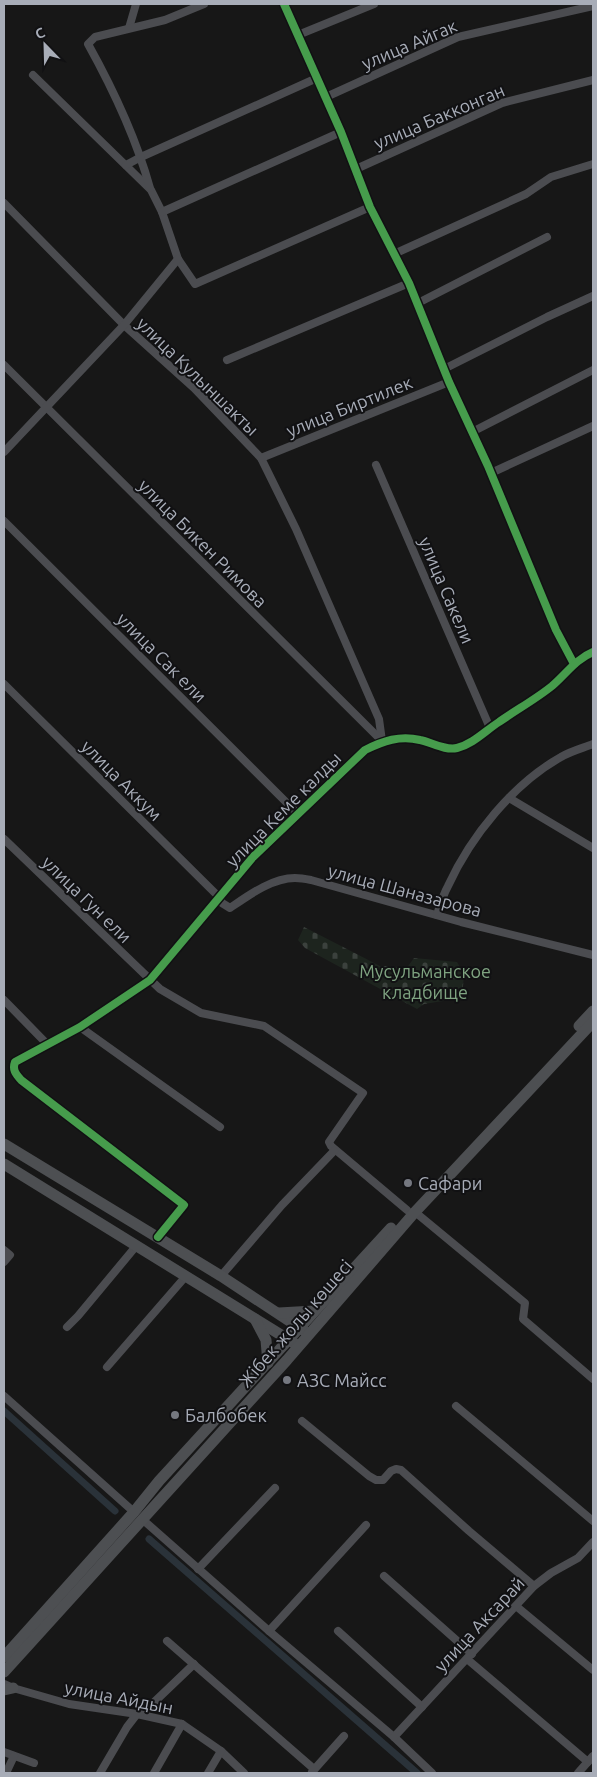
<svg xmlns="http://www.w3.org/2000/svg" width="597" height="1777" viewBox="0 0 597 1777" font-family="Ubuntu,sans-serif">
	<defs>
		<pattern id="cemetery-stones" width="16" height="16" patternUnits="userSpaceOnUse" patternTransform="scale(1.25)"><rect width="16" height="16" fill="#1d241e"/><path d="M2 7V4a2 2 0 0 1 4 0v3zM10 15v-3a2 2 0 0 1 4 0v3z" fill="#3b413d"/></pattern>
	</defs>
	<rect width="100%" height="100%" fill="#171717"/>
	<!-- cemetery -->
	<polygon fill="url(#cemetery-stones)" points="304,927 380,966 392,966 406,969 414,958 457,962 464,974 462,998 424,1004 417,1009 305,948 298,940"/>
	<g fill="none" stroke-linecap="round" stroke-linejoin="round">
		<!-- canal -->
		<g stroke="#2a3239" stroke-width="7">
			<polyline points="4,1411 115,1511"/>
			<polyline points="149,1539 417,1773"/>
		</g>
		<!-- minor -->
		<g stroke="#4b4c50" stroke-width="8">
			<polyline points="284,4 341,132 370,207 409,283 449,382 488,466 556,630 574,664"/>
			<polyline points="129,28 136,4"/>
			<polyline points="298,35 374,4"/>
			<polyline points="33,75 151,190 162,212 178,259 195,284 370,207"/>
			<polyline points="326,97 458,37 593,6"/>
			<polyline points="126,165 141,157 317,78"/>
			<polyline points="356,169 502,103 593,80"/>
			<path d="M150,188C136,138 113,89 88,44L95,37L165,20L204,4"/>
			<polyline points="4,203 124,325 194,388 261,458 296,529 379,719 382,741"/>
			<polyline points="162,212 341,132"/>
			<polyline points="394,254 526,194 551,177 593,164"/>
			<polyline points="418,303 547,237"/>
			<polyline points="227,360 409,283"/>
			<polyline points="4,365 382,741"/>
			<polyline points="444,369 547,317 593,296"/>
			<polyline points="472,432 593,370"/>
			<polyline points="4,452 124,325 178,259"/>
			<polyline points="261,458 449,382"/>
			<polyline points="376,465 490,728"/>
			<polyline points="491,473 593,426"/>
			<polyline points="4,521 298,814"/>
			<path d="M4,684L219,897L222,903L230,908C249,895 272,878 295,878C300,878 306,879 311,880L461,922L593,955"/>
			<polyline points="509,798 593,848"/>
			<polyline points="4,839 160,989 201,1013 264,1026 363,1093 329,1142 331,1146 407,1210"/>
			<path d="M437,915C440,905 443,895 448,886C471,836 513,784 561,757C571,751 583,748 593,744"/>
			<polyline points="4,1000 48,1045"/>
			<polyline points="80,1027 220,1127"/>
			<polyline points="415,1212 525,1303 523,1319 593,1379"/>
			<path d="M158,1237L184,1205L21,1080C16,1074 12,1070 15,1062L80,1027L150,980L253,857L365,750C383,741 400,735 420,740C431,742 445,751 457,748C473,744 485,731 499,722C516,710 536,699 552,686C566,674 576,659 593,652"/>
			<polyline points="4,1250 10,1255 4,1262"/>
			<polyline points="221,1276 282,1205 334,1151"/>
			<polyline points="67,1327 78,1316 137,1245"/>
			<polyline points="107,1367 186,1276"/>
			<polyline points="4,1396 134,1512"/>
			<polyline points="456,1406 593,1521"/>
			<polyline points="302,1421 369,1476 376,1480 383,1480 391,1471 396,1469 401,1470 469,1531 534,1586"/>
			<polyline points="142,1519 269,1631 394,1737 432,1773"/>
			<polyline points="198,1569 275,1488"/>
			<polyline points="384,1576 472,1654"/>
			<polyline points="516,1606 593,1670"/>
			<polyline points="269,1631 366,1525"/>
			<polyline points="338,1631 422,1707"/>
			<polyline points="167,1641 314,1769"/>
			<polyline points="467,1659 588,1762"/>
			<polyline points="4,1684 13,1688 69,1704 137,1714 182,1724 221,1751 244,1773"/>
			<polyline points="394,1737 534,1586 551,1573 578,1558 593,1542"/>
			<polyline points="4,1752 34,1763"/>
			<polyline points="312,1772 344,1736"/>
			<polyline points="6,1773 14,1756"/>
			<polyline points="100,1773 127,1727 137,1714 149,1707 194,1664"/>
			<polyline points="154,1773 182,1724"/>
			<polyline points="208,1773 221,1751"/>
			<polyline points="578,1773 593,1756"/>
		</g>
		<!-- primary -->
		<g stroke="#4d4f52" stroke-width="11">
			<polyline points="579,1026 593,1011"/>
			<polyline points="4,1144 221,1276 306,1332"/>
			<polyline points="4,1164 294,1343"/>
			<polyline points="279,1313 314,1311"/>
			<polyline points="255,1319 266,1340 268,1363"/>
			<polyline points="4,1657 134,1512 159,1481 391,1228"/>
			<polyline points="4,1672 287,1360 415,1212 593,1022"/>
			<polyline points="4,1690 13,1688"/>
		</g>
		<defs>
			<g id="cycleway">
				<polyline points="284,4 341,132 370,207 409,283 449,382 488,466 556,630 574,664"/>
				<path d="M158,1237L184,1205L21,1080C16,1074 12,1070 15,1062L80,1027L150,980L253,857L365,750C383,741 400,735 420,740C431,742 445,751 457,748C473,744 485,731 499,722C516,710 536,699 552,686C566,674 576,659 593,652"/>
			</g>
		</defs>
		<!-- cycleway casing -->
		<use href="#cycleway" stroke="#111113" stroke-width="11"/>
		<!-- cycleway -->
		<use href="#cycleway" stroke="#469c4c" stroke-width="8"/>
	</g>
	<!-- markers -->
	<g fill="#757880" stroke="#111113" stroke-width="2">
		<circle cx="408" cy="1183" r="5"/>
		<circle cx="287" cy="1380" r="5"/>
		<circle cx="175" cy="1415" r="5"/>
	</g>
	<g text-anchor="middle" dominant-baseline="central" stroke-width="4" stroke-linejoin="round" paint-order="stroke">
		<!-- street labels -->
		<g font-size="18" fill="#a8adb8" stroke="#111113">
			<text transform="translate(409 44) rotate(-23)">улица Айгак</text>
			<text transform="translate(439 116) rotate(-23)">улица Бакконган</text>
			<text transform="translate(198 376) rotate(44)">улица Кулыншакты</text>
			<text transform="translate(349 406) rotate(-22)">улица Биртилек</text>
			<text transform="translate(203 543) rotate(45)">улица Бикен Римова</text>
			<text transform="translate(447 590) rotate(67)">улица Сакели</text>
			<text transform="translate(162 657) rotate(45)">улица Сак ели</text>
			<text transform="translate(122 780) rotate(45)">улица Аккум</text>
			<text transform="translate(283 809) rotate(-45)">улица Кеме калды</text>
			<text transform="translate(405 890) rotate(15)">улица Шаназарова</text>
			<text transform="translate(87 899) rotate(44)">улица Гун ели</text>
			<text transform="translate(295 1323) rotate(-49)">Жібек жолы көшесі</text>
			<text transform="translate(479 1624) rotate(-47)">улица Аксарай</text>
			<text transform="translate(119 1697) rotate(11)">улица Айдын</text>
		</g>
		<!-- park labels -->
		<g font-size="18" fill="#7fa381" stroke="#111113">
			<text x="425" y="971">Мусульманское<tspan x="425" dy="21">кладбище</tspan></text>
		</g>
		<!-- poi labels -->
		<g font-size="18" fill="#a8adb8" stroke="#111113" text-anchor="start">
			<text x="418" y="1183">Сафари</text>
			<text x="297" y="1380">АЗС Майсс</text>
			<text x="185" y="1415">Балбобек</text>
		</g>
	</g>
	<!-- border -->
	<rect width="597" height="1777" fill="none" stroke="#a8adb8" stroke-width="10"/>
	<!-- north arrow -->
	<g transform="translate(45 45) rotate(337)" stroke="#111113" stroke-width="4" paint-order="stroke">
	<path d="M0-4L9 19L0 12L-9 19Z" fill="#a8adb8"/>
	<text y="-8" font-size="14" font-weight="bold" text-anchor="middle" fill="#a8adb8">С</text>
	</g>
</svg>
